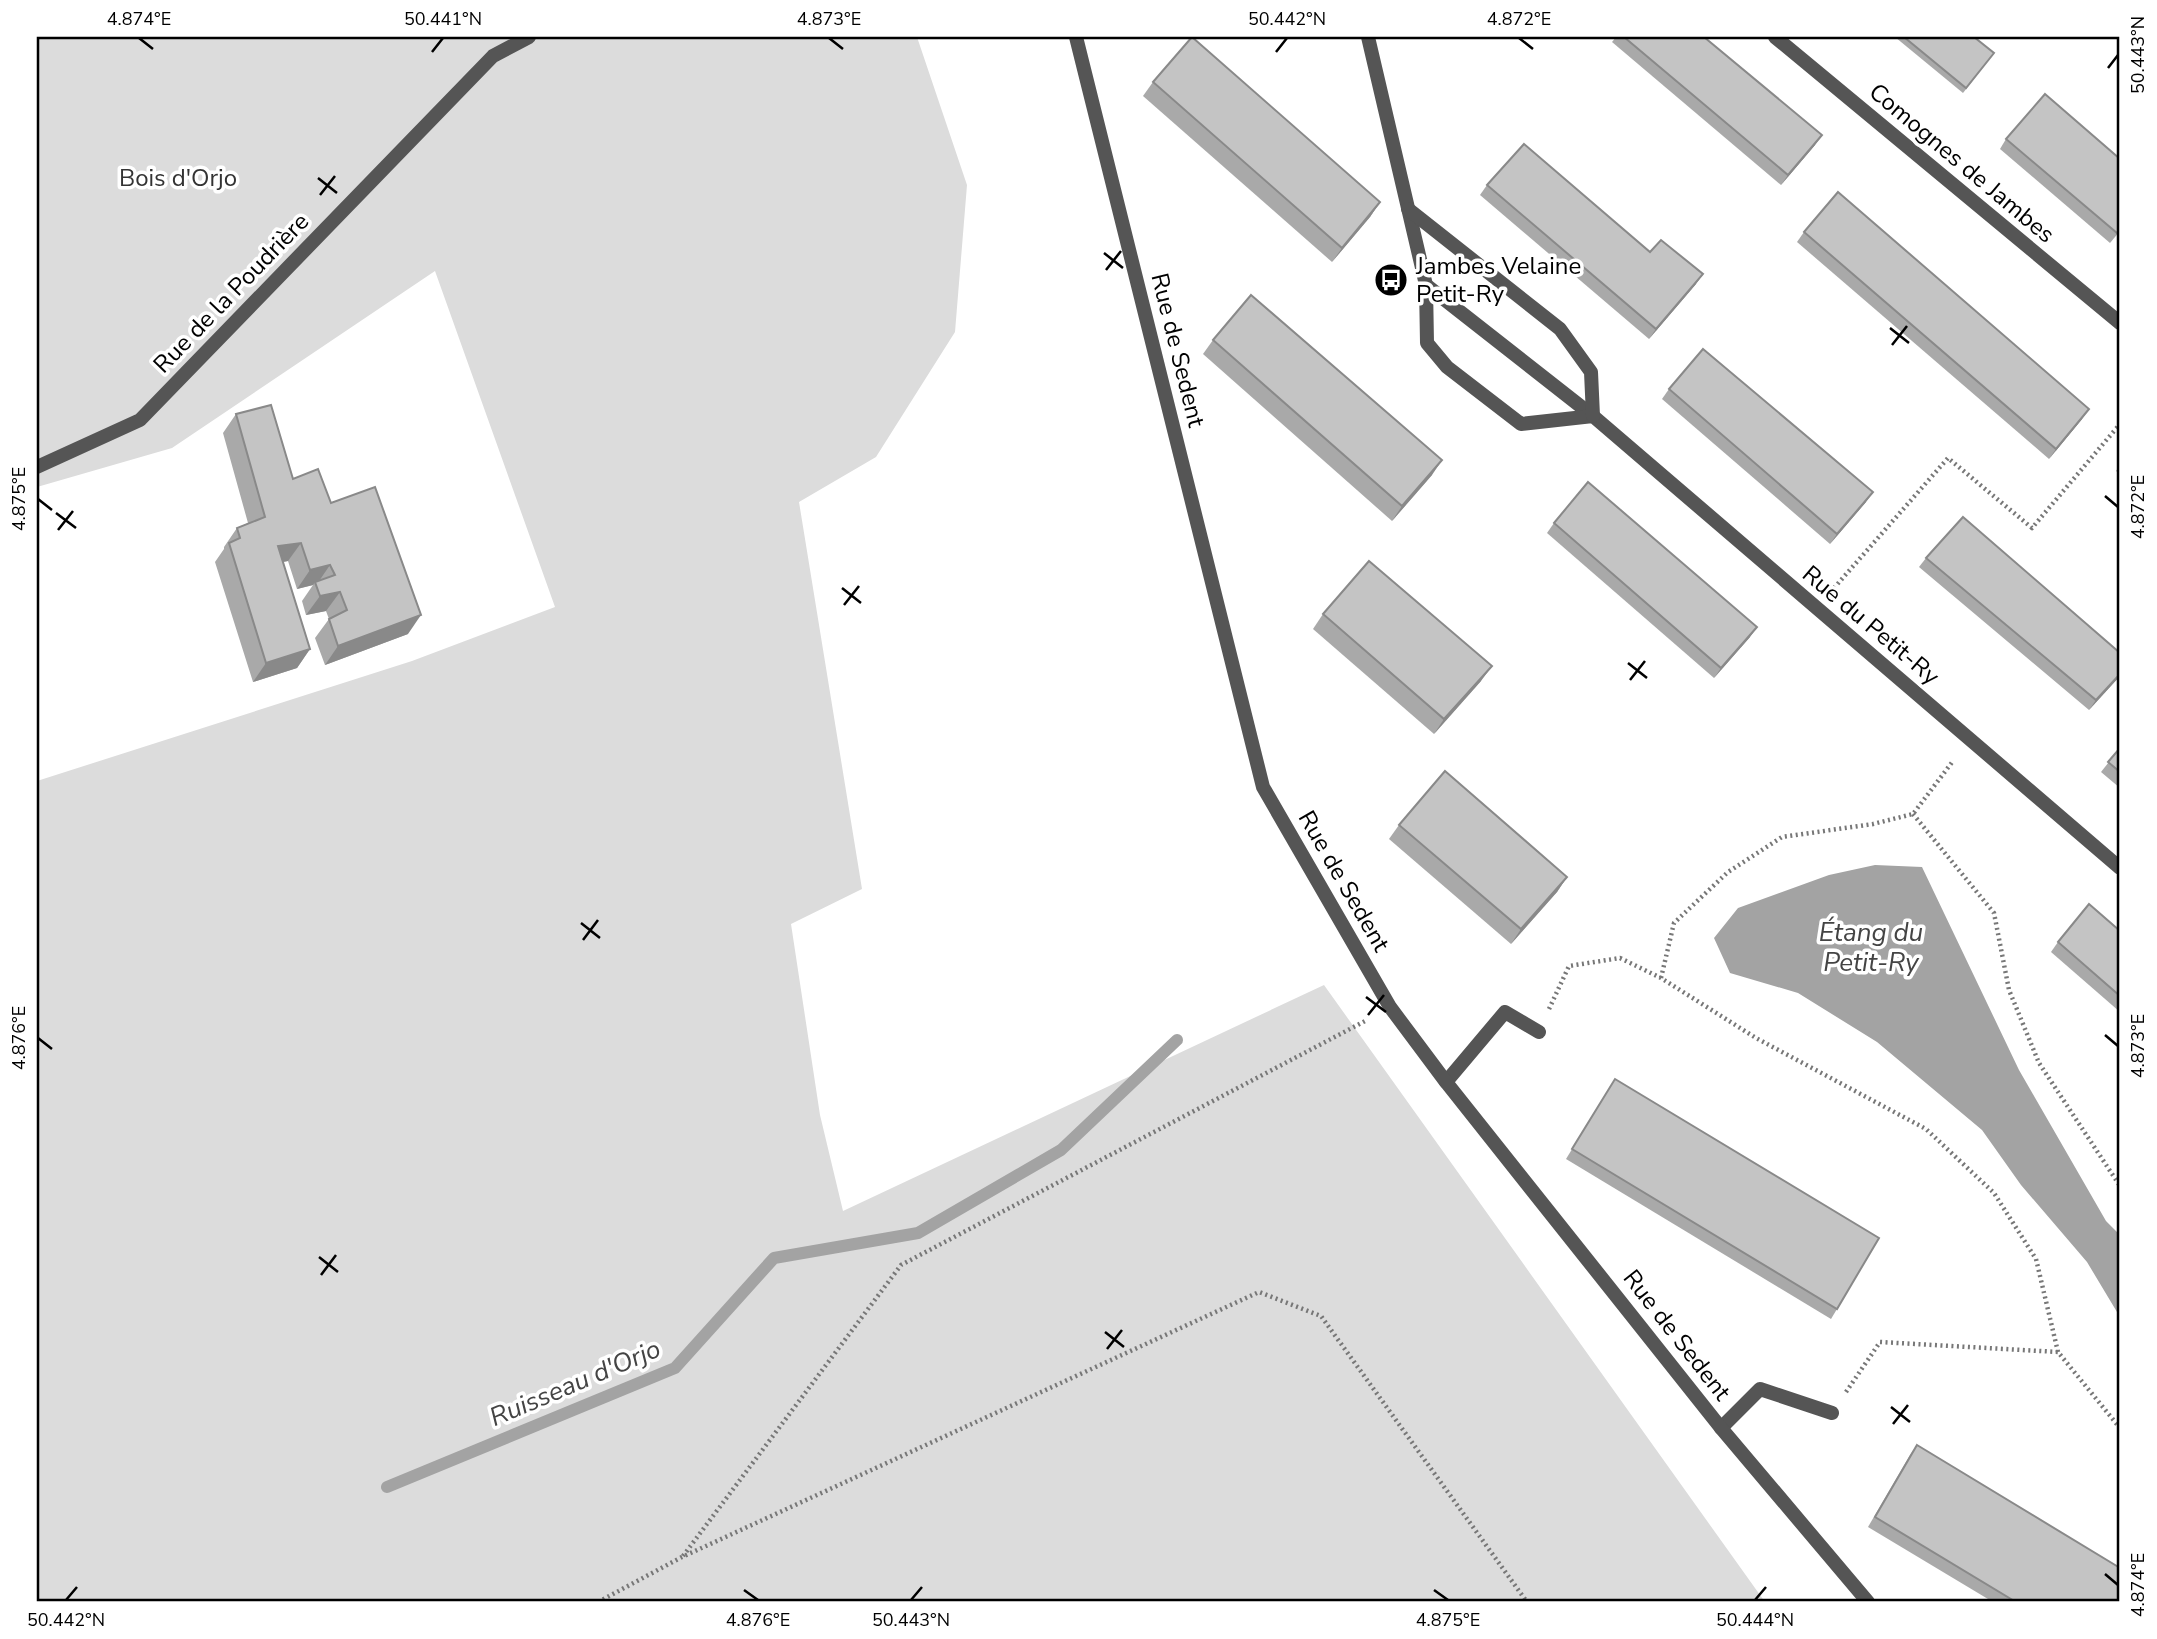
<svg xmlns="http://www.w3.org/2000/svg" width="2157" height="1639" viewBox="0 0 2157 1639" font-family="'Nunito Sans',sans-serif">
	<rect width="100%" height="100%" fill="#fff"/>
	<!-- green -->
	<polygon fill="#dcdcdc" points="37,37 917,37 967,185 955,332 876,457 799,502 862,889 791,924 820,1115 843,1211 1324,985 1765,1602 37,1602 37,781 412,661 555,607 435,271 172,448 37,487"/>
	<!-- water -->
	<polygon fill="#a3a3a3" points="1875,865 1922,867 2019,1070 2106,1221 2120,1235 2120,1317 2087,1262 2021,1185 1982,1130 1877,1042 1798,993 1730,973 1714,938 1738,908 1829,875"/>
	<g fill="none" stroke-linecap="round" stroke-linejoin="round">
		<!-- stream -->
		<polyline stroke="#a3a3a3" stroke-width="12" points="387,1487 675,1368 774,1258 918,1233 1061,1150 1177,1040"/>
		<!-- path -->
		<g stroke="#777" stroke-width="4.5" stroke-dasharray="2 3.5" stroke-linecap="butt">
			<polyline points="1834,588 1948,458 2032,528 2120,424"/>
			<polyline points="1913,814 1994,913 2009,990 2039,1063 2120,1186"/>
			<polyline points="1661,978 1674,923 1728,872 1782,837 1873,824 1913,814 1953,761"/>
			<polyline points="1549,1009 1569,966 1620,958 1661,978 1756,1038 1926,1129 1994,1193 2036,1259 2058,1352"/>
			<polyline points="1846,1392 1880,1342 2058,1352 2120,1428"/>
			<polyline points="683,1556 901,1265 1367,1020"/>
			<polyline points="598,1602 682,1557 1259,1292 1321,1316 1527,1602"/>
		</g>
		<!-- lane -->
		<g stroke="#555" stroke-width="14">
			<polyline points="1426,285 1593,416"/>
			<polyline points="1446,1082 1505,1012 1539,1032"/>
			<polyline points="1721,1428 1760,1389 1832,1413"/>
		</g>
		<!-- street -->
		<g stroke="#555" stroke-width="14">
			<polyline points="1076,37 1263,787 1390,1007 1446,1082 1721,1428 1868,1602"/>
			<polyline points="1368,37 1426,285 1427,343 1447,367 1521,424 1593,416 2120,868"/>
			<polyline points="1775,37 2120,323"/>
			<polyline points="1408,209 1560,329 1591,372 1593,416"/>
			<polyline points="37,467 140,420 493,56 529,37"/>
		</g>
	</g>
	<!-- wall -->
	<g fill="#a9a9a9">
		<polygon points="1616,37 1704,37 1815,145 1781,185 1612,42"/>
		<polygon points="1895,37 1974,37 1994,53 1963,93"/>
		<polygon points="1153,82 1380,202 1370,217 1332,262 1143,96"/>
		<polygon points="2006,139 2120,159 2120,231 2110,243 2000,149"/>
		<polygon points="1487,185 1650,252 1696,284 1649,339 1480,195"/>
		<polygon points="1804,232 2082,419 2049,459 1797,242"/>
		<polygon points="1213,340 1432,475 1392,521 1203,354"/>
		<polygon points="1669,389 1866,502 1830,544 1662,399"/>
		<polygon points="236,414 293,479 331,503 408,634 325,665 315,638 329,619 326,611 306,615 302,601 313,585 297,589 288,561 283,562 310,649 297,668 253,682 215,562 224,549 224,547 237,528 248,523 223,433"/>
		<polygon points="2120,465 2120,474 2116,471"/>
		<polygon points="1554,523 1750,637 1714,678 1547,533"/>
		<polygon points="1926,558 2120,676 2089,710 1919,567"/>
		<polygon points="1323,614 1481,681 1434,734 1313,629"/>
		<polygon points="2120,748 2120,788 2101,772"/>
		<polygon points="1399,825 1567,877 1557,892 1511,944 1389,839"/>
		<polygon points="2120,931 2120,1012 2051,952 2058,942"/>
		<polygon points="1615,1079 1837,1309 1831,1319 1566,1159"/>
		<polygon points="1917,1445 2120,1602 1993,1602 1868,1527 1910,1455"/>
	</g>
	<!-- shaded-wall -->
	<g fill="#898989">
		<polygon points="1822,135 1815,145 1781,185 1788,175"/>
		<polygon points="1380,202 1370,217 1332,262 1342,248"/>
		<polygon points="1703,274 1696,284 1649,339 1656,329"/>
		<polygon points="2089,409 2082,419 2049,459 2056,449"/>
		<polygon points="1442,460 1432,475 1392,521 1402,506"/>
		<polygon points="1873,492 1866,502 1830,544 1837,534"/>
		<polygon points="301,543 288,561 265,565 278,546"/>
		<polygon points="330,565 317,584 315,582 313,585 297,589 310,570"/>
		<polygon points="340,592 326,611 306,615 320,596"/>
		<polygon points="421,615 408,634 325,665 338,646"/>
		<polygon points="1757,627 1750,637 1714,678 1721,668"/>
		<polygon points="310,649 297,668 253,682 266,663"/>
		<polygon points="1492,666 1481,681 1434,734 1444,719"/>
		<polygon points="2120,674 2120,676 2089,710 2096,700"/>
		<polygon points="1567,877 1557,892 1511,944 1521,929"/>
	</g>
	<!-- building -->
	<g fill="#c4c4c4" stroke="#898989" stroke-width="2">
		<polygon points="1192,37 1380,202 1342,248 1153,82"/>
		<polygon points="1624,37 1704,37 1822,135 1788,175"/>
		<polygon points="1904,37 1974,37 1994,53 1966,88"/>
		<polygon points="2045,94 2120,159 2120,229 2117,233 2006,139"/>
		<polygon points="1524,144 1650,252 1661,240 1703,274 1656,329 1487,185"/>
		<polygon points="1838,192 2089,409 2056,449 1804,232"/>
		<polygon points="1251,295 1442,460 1402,506 1213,340"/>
		<polygon points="1703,349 1873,492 1837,534 1669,389"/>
		<polygon points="271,405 293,479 318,469 331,503 375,487 421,615 338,646 329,619 347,610 340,592 320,596 315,582 335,575 330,565 310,570 301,543 278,546 310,649 266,663 229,543 240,538 237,528 265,517 236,414"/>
		<polygon points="1588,482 1757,627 1721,668 1554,523"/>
		<polygon points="1963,517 2120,653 2120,674 2096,700 1926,558"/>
		<polygon points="1369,561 1492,666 1444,719 1323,614"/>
		<polygon points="2120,748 2120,772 2108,762"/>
		<polygon points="1445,771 1567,877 1521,929 1399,825"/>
		<polygon points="2089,904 2120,931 2120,996 2058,942"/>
		<polygon points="1615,1079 1879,1238 1837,1309 1572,1149"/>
		<polygon points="1917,1445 2120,1568 2120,1602 2016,1602 1875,1517"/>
	</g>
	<!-- ticks -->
	<path fill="none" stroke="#000" stroke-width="2.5" d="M139,38L153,49M829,38L843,49M1519,38L1533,49M432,52L443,38M1276,52L1287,38M2108,68L2118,55M318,178L337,193M320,195L335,176M1104,253L1123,268M1106,270L1121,251M1890,328L1909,343M1892,345L1907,326M2105,496L2118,507M38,499L52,510M56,513L76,528M58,530L73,511M842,588L861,603M844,605L859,586M1628,663L1647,678M1630,680L1645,661M581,923L600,938M583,940L598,920M1366,997L1386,1012M1368,1015L1384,995M2105,1035L2118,1046M38,1038L52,1049M319,1257L338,1272M321,1275L336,1255M1105,1332L1124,1347M1107,1349L1122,1330M1891,1407L1910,1422M1893,1424L1908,1405M2105,1574L2118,1585M744,1590L758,1600M1434,1590L1448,1600M66,1600L77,1587M911,1600L922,1587M1755,1600L1766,1587"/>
	<!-- icons -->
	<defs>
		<symbol id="bus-disc" viewBox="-11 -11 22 22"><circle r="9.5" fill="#000" stroke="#fff"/><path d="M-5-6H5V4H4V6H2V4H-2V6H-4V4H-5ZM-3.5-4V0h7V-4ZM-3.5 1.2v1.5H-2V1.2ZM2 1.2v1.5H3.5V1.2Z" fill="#fff"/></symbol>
	</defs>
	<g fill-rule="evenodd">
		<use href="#bus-disc" x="1372" y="261" width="38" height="38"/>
	</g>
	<g text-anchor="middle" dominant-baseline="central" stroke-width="7" stroke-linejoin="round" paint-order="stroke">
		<!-- street labels -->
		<g font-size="24" fill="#000" stroke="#fff">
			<text transform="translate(1962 163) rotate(40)">Comognes de Jambes</text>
			<text transform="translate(231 293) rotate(-46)">Rue de la Poudrière</text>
			<text transform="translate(1178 350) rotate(76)">Rue de Sedent</text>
			<text transform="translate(1871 625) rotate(40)">Rue du Petit-Ry</text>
			<text transform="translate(1344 881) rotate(60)">Rue de Sedent</text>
			<text transform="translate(1677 1335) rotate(52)">Rue de Sedent</text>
		</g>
		<!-- park labels -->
		<g font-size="24" fill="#333" stroke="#fff">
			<text x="178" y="178">Bois d'Orjo</text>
		</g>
		<!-- poi labels -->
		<g font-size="24" fill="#000" stroke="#fff" text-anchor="start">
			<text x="1416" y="266">Jambes Velaine<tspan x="1416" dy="28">Petit-Ry</tspan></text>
		</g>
		<!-- water labels -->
		<g font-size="26" font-style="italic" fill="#444" stroke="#fff">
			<text x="1871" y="932">Étang du<tspan x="1871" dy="30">Petit-Ry</tspan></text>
			<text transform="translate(575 1383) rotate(-23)">Ruisseau d'Orjo</text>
		</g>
	</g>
	<!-- border -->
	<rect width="2157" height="1639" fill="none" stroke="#ffffff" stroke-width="77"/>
	<rect x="38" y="38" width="2080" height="1562" fill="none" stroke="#000" stroke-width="2.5"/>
	<g font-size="18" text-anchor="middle" fill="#000">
		<text x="139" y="25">4.874°E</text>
		<text x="443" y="25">50.441°N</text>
		<text x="829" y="25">4.873°E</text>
		<text x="1287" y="25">50.442°N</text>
		<text x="1519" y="25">4.872°E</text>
		<text transform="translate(2138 55) rotate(-90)" y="6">50.443°N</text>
		<text transform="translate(19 499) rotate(-90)" y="6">4.875°E</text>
		<text transform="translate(2138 507) rotate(-90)" y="6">4.872°E</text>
		<text transform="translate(19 1038) rotate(-90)" y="6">4.876°E</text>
		<text transform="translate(2138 1046) rotate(-90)" y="6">4.873°E</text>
		<text transform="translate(2138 1585) rotate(-90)" y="6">4.874°E</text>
		<text x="66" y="1626">50.442°N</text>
		<text x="758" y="1626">4.876°E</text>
		<text x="911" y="1626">50.443°N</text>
		<text x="1448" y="1626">4.875°E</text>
		<text x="1755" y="1626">50.444°N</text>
	</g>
</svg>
